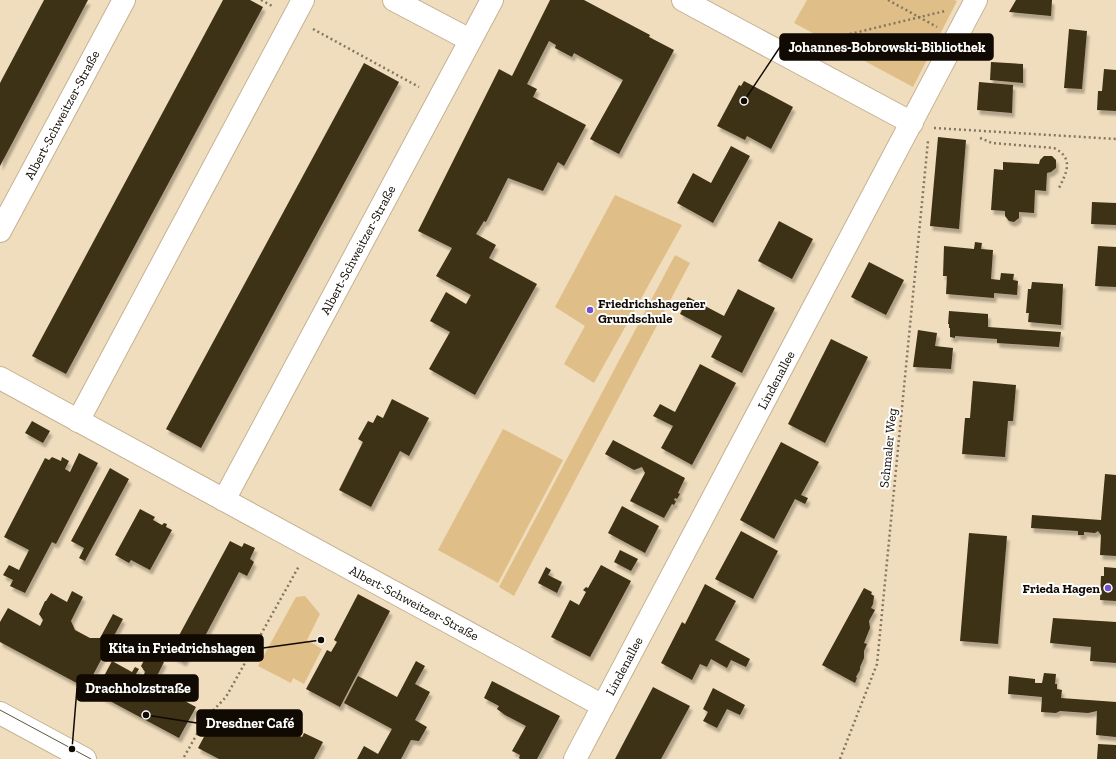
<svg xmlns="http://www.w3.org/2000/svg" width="1116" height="759" viewBox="0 0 1116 759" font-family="'Zilla Slab',serif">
	<defs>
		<filter id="shadow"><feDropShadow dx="2.5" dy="4.5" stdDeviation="1" flood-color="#0004"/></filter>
	</defs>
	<rect width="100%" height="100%" fill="#f0ddbd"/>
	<!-- green -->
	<g fill="#dfbf87">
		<polygon points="807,0 954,0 957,1 913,87 794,23"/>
		<polygon points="615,195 682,225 594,383 564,364 585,326 555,307"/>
		<polygon points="675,255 690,263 514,596 499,587"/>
		<polygon points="503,429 563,460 498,583 438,550"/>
		<polygon points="305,596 320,614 307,640 322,649 304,684 293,678 291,683 258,666 296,597"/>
	</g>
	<!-- building -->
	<g fill="#3e3014" filter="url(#shadow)">
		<polygon points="44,0 88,0 0,166 0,83"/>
		<polygon points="223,0 250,0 263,7 66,374 32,356"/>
		<polygon points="550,0 584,0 650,35 649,37 674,50 619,154 590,139 623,80 574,53 572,57 555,48 556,45 549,41 527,84 537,89 533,97 586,125 564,166 558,162 543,191 508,178 486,222 484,221 476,234 496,245 489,258 537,284 475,395 429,369 450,332 430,321 446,292 466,304 471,295 436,276 452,248 418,231 499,69 512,76"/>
		<polygon points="1016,0 1052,0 1051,16 1009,12"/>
		<polygon points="1069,29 1087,31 1082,89 1064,88"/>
		<polygon points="991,62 1023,64 1023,83 990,80"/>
		<polygon points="364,63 399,82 201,448 166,429"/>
		<polygon points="1104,69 1116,70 1116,111 1097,110 1098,91 1102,91"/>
		<polygon points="744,81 793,107 771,149 747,136 745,140 717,126 739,85 741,86"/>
		<polygon points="979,82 1013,85 1012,113 977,110"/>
		<polygon points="938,137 966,140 959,229 930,226"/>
		<polygon points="731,146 750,156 713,223 677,203 693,173 711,183"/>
		<polygon points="1044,156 1052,156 1056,160 1056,168 1051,172 1047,173 1046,191 1035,190 1034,213 1019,212 1019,218 1014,222 1009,221 1005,216 1005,211 991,210 994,169 1003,170 1003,162 1039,164 1040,160"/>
		<polygon points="1092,202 1116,203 1116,225 1091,224"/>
		<polygon points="779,221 813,239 792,279 758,261"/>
		<polygon points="975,242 982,243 981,249 993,250 991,279 1000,280 1001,273 1014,274 1013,280 1018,281 1017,295 994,293 994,298 946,294 947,276 943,276 944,246 974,249"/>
		<polygon points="1098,246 1116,247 1116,287 1095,286"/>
		<polygon points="869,262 904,280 886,315 851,297"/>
		<polygon points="1032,282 1063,284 1061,325 1028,322 1029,313 1026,313 1028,289 1031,289"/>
		<polygon points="738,289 775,308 742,373 711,357 722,336 680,314 688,297 724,316"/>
		<polygon points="949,311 988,314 988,327 1061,332 1059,347 997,343 997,339 955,336 955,338 950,337 950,328 949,328 949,324 948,324"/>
		<polygon points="918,330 937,333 935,346 953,348 951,369 913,367"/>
		<polygon points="831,339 868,357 825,443 788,424"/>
		<polygon points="700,364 736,383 692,465 661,448 673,426 653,416 660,404 675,412"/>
		<polygon points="973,381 1016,385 1013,421 1008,421 1005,457 962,454 965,418 970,418"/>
		<polygon points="392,399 429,418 409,456 400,451 371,507 339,490 363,442 358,439 368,421 373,423 377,415 383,418"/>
		<polygon points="32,421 50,431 43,443 25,433"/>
		<polygon points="613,440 685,478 678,493 680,494 677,499 675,498 674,500 676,501 674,505 672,504 664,518 630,501 645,473 642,467 634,470 605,454"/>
		<polygon points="781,442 819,462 801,495 808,498 805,504 795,499 774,539 740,520"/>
		<polygon points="79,453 98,463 56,544 52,542 25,593 10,586 13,580 3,575 9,565 19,570 29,550 4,537 45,458 49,460 52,457 61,461 62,457 69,461 65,469 70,472"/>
		<polygon points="110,468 129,479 85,561 79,558 84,548 71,541"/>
		<polygon points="1105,474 1116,475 1116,556 1100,555 1101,535 1098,531 1095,533 1084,532 1084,535 1078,535 1078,531 1031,528 1032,515 1101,520"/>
		<polygon points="622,506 659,526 645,553 608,533"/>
		<polygon points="140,509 155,517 153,520 162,525 164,523 167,524 166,527 172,530 150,570 131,560 129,563 115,555"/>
		<polygon points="741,531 778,551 753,599 715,579"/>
		<polygon points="969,533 1007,536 998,644 960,641"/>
		<polygon points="230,541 242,547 244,543 255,548 250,559 254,562 247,576 239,572 204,638 198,635 184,662 169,654"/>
		<polygon points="620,550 638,559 631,571 614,562"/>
		<polygon points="601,565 631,581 590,657 551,637 570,600 579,605 586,592 583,590 586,587 588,588"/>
		<polygon points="546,567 551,570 548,575 562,582 557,593 538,583"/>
		<polygon points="1104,567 1116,568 1116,601 1100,600 1101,576 1104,576"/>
		<polygon points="705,584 736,601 715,640 750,659 746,667 731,660 727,668 711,659 707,667 700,664 692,680 661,663 682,622 685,624"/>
		<polygon points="864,588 872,592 871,594 874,596 873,604 871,608 875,610 869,621 870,628 864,643 867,644 864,651 864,658 860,667 860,670 856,677 857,678 855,683 822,665"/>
		<polygon points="72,591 83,597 71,621 75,630 90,638 100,638 113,614 123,619 86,688 0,642 0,622 8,608 40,626 43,620 39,614 45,601 46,601 51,593 67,602"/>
		<polygon points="358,594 390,611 340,707 306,689 327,650 331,652 337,642 334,640"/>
		<polygon points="1053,618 1116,622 1116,663 1090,661 1091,647 1050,643"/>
		<polygon points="148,653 164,662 153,684 196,707 179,738 95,693 112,661 132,672 135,667 139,669 136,674 142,678 145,672 141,666"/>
		<polygon points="416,661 425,666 415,684 430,692 415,720 427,727 419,741 411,740 401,759 357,759 364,746 378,754 392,729 344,703 358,676 397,697"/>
		<polygon points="1044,673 1056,674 1055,684 1057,684 1057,689 1062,690 1061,698 1116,702 1116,737 1096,735 1097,711 1088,713 1060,711 1056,713 1041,712 1042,697 1008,694 1009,676 1035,679 1035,683 1042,683"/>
		<polygon points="492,681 560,716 537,759 520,759 519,758 520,755 512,751 526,726 505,715 497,709 499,706 484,698"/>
		<polygon points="653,687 690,706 661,759 615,759"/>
		<polygon points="713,688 745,705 740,715 727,709 717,728 703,721 708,712 703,709"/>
		<polygon points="221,716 227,719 225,724 245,734 252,721 262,728 265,723 276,728 280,720 297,729 294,733 302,737 304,733 323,742 314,759 219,759 198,748 214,718 219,721"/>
		<polygon points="1098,744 1116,745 1116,759 1097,759"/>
	</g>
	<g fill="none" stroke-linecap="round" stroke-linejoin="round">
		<defs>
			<g id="minor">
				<polyline points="394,0 470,40"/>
				<polyline points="683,0 912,123"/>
				<polyline points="0,231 124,0"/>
				<polyline points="0,378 603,706"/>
				<polyline points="78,421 303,0"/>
				<polyline points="224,500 492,0"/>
				<polyline points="0,713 85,759"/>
				<polyline points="575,759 976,0"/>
			</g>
		</defs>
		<!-- minor casing -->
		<use href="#minor" stroke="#c4b292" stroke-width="24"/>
		<!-- path -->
		<g stroke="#837762" stroke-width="2.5" stroke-dasharray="2 3" stroke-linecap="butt">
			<polyline points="261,0 274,7"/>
			<polyline points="888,0 937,27"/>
			<polyline points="313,29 419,87"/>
			<polyline points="820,48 825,40 945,11"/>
			<polyline points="934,128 1116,139"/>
			<path d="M980,138L992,143L1054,148C1074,158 1067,172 1059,188"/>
			<polyline points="184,757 206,718 226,697 299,566"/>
			<polyline points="840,759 877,664 928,141"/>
		</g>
		<!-- minor -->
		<use href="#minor" stroke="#fff" stroke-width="22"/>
		<!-- tram -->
		<polyline stroke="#5d5242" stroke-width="1" points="0,710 91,759"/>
	</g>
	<!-- markers -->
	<g fill="#7352cc" stroke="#fff" stroke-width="1.5">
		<circle cx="590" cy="310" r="4"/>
		<circle cx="1108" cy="588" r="4"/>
	</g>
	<g text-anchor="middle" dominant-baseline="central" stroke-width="4" stroke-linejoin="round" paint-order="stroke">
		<!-- street labels -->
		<g font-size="13" fill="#100a02" stroke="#fff">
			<text transform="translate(62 115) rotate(-62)">Albert-Schweitzer-Straße</text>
			<text transform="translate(358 250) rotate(-62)">Albert-Schweitzer-Straße</text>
			<text transform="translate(776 380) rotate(-62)">Lindenallee</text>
			<text transform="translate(888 448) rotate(-84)">Schmaler Weg</text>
			<text transform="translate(414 603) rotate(28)">Albert-Schweitzer-Straße</text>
			<text transform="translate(624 666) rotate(-62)">Lindenallee</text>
		</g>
		<!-- poi labels -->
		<g font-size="13" font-weight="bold" fill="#100a02" stroke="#fff" text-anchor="start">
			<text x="598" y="303">Friedrichshagener<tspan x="598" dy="15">Grundschule</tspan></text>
			<text x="1100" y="588" text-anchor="end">Frieda Hagen</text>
		</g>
	</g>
	<!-- callouts -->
	<path fill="none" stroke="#100a02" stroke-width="1.5" d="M744 101L780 47M321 640L263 648M72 749L77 688M146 715L197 723"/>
	<g fill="#100a02" stroke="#fff" stroke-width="1.5">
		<circle cx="744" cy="101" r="4"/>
		<circle cx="321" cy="640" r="4"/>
		<circle cx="72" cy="749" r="4"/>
		<circle cx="146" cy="715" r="4"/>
	</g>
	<g fill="#100a02" stroke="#100a02" stroke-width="1.5">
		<rect x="780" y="34" width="213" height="26" rx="4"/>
		<rect x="101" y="635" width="162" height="26" rx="4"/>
		<rect x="77" y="675" width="121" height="26" rx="4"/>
		<rect x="197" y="710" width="105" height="26" rx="4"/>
	</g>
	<g font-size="14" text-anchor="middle" font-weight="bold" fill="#fff">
		<text x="887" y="52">Johannes-Bobrowski-Bibliothek</text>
		<text x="182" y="653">Kita in Friedrichshagen</text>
		<text x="138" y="693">Drachholzstraße</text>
		<text x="250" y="728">Dresdner Café</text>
	</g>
</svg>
